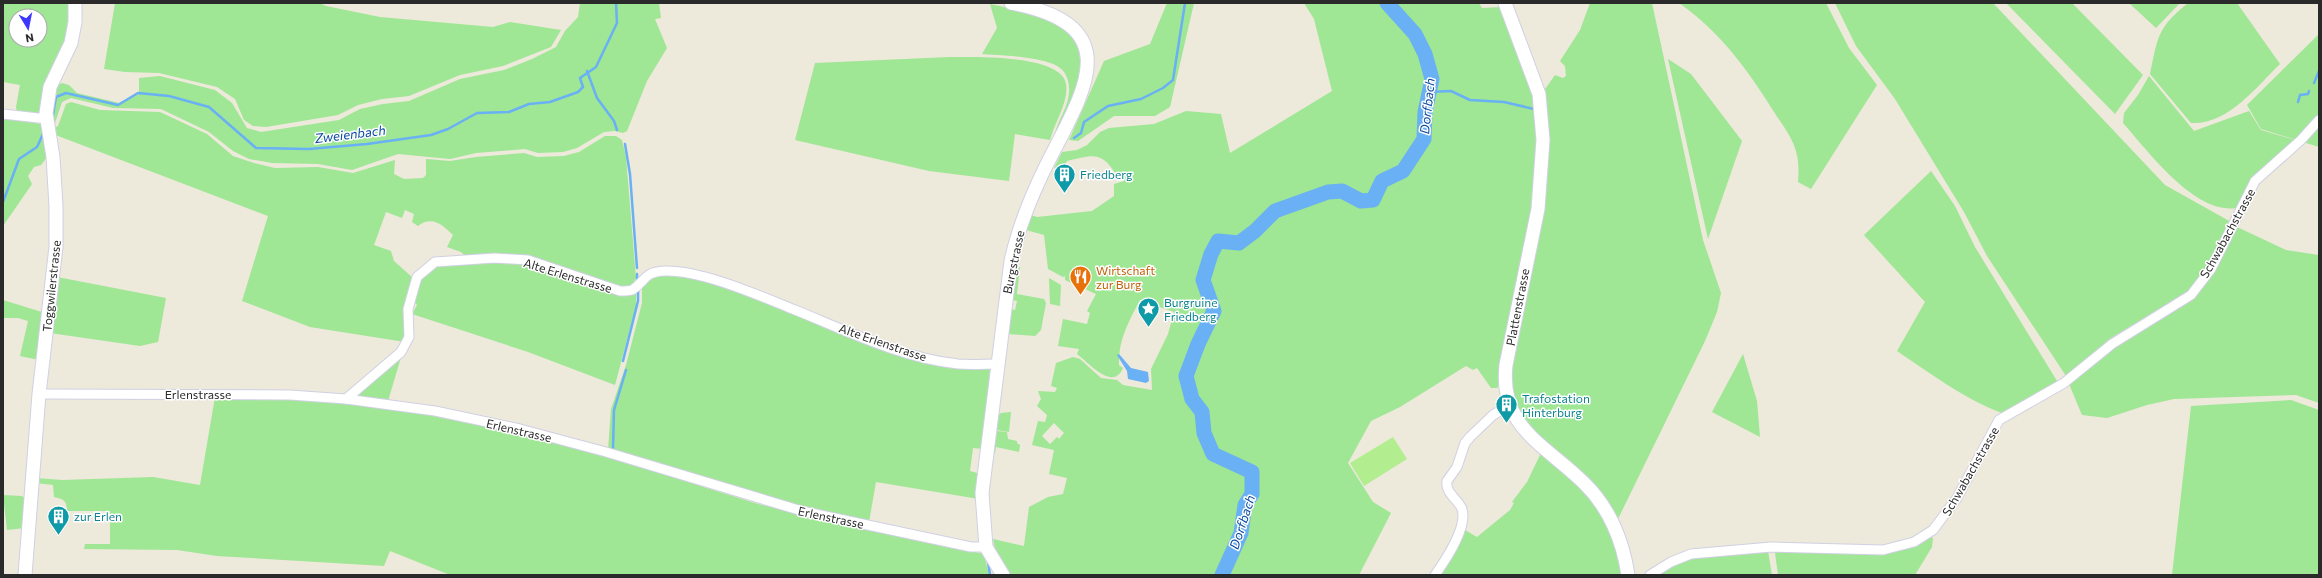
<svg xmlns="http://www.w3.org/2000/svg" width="2322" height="578" viewBox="0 0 2322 578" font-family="Commissioner,sans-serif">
	<rect width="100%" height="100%" fill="#ede9db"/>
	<!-- green -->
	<g fill="#9fe695" fill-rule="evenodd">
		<path d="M3,3H70V32L41,113L36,116L17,113L16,107L20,85L3,82ZM16,16H40V40H16Z"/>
		<polygon points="115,3 320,3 326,6 380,17 493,27 510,22 561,30 551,47 503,66 460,75 409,96 382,99 358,105 338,115 266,127 253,126 244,120 235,99 217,87 159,73 125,72 104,69"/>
		<polygon points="580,3 659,3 661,18 655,19 667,48 647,81 627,131 623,133 615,131 604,132 577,148 563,152 538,153 525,149 476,153 450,159 398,154 352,170 318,164 272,163 249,159 233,151 209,132 161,109 113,108 71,98 62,102 55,123 51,125 54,87 62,83 69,85 77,93 119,103 139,94 139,78 160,76 215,90 232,103 247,128 261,132 339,120 360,109 383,104 409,101 460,79 504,70 532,59 556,47 565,31 578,17"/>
		<polygon points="1167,3 1194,3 1170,107 1155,116 1114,116 1078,141 1069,140 1104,61 1150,44"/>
		<path d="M1304,3H1479L1482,8L1502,7L1535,97L1538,112L1535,205L1501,383L1497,388H1491L1477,368L1473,370L1466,366L1400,407L1371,421L1348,463L1373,502L1391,513L1359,575H1009L995,549L993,539L1024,546L1029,507L1048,497L1063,494L1067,478L1049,474L1054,450L1032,445L1038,421L1045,422L1047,415L1037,406L1041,399L1038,391L1055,392L1057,388L1051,386L1056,363L1073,357L1080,359L1101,378L1117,380L1123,385L1152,390L1151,369L1168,334L1174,312L1140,300C1129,321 1118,340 1119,365L1123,368C1113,392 1088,362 1077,354L1079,349L1058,346L1063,319L1087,324L1090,313L1087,311L1096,294L1065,280V276L1063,277L1048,269L1044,235L1026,230L1031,215L1037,217L1092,211L1114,196V184L1124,181L1123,172L1115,173C1101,150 1090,156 1067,161L1064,166L1054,168L1062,152L1077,150L1087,145L1100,132L1109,128L1154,124L1186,111L1221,114L1230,153L1332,91L1314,19ZM1054,423L1064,433L1059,439L1057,437L1050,444L1042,436Z"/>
		<polygon points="1590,3 1652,3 1703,240 1721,293 1717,312 1705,341 1616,523 1525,426 1509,389 1509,367 1542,208 1543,92 1555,75 1563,78 1566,76 1565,66 1560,61 1580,30"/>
		<path d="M1679,3H1826L1849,48L1877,85L1811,189L1798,182C1799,169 1799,156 1793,143C1789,133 1782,124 1776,115C1750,73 1720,31 1679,3Z"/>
		<polygon points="1835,3 1993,3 2165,185 2231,222 2210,265 2189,291 2111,338 2066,376 1987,256 1964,212 1895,99 1856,46"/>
		<polygon points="2006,3 2072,3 2143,75 2115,114"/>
		<polygon points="2129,3 2180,3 2156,28"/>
		<path d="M2188,3H2237L2280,64C2256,87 2228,125 2191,123L2150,74C2158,37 2157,28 2188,3Z"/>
		<path d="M990,4L1042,15L1071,34L1078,45L1082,73L1054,140C1055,123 1068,109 1069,93C1070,84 1067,73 1060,68C1048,57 999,55 982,54L997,28Z"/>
		<polygon points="2319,34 2319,147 2261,129 2247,105"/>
		<path d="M949,57C972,57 1062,54 1066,84C1069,102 1054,123 1050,140L1015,134L1009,181L929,171L795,140L815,63Z"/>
		<polygon points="1668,59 1691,74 1742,141 1708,239"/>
		<path d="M2149,76L2194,131L2249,111L2261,130L2295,140L2252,178L2237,208C2195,215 2148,151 2123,123L2124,113L2138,95Z"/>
		<path d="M71,102L100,110L160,112L207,134L233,156L254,163L275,168L318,167L353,173L395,160L394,174L404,179L423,178L426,175V159L450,161L476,157L524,153L537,157L564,156L579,152L605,136H616L622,140L626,157L636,278L630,288L620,290L539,262L465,256L461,252L447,247L453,235C443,225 432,215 418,226L412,222L414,214L405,210L402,218L386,212L374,245L391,251L394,261L412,277L405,342L310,327L242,301L268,216L53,134L52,129L58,126L66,104Z"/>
		<polygon points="3,117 42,124 47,157 41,165 34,167 28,176 32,184 3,226"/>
		<path d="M1931,171L1955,206L1975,247L2057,381L2002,413C1964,399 1930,373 1897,351L1925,302L1864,235Z"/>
		<polygon points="2237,227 2286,250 2319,255 2319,403 2296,395 2174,399 2147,405 2107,418 2082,415 2069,384 2101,356 2190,301 2209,280"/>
		<polygon points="528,262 619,293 636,289 636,306 615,385 528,352 412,314 417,305 412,299 417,282 428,270 442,263"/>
		<polygon points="1016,267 1020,267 1017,294 1044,299 1046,303 1041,330 1035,336 1008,334 1010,309 1015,310 1017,301 1011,300"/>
		<polygon points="651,275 681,275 729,287 882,346 990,368 983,449 973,448 970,471 981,474 979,499 876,482 869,522 801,507 608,450 611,409 626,365 642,303 642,281"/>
		<polygon points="57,277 166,298 158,342 140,346 50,333"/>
		<polygon points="1049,278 1061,285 1060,306 1050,304"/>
		<polygon points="3,300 45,313 39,360 20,356 28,321 18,318 3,318"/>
		<polygon points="402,354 388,401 358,398 357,392"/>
		<polygon points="1743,354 1757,401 1760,437 1712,412"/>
		<path d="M215,397L341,402L434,414L519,432L605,456L758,504L984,554L989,575H450L390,551L384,566L217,556L177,550L84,549L85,544H110V511H67C67,500 63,499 54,497L53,485L36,483V478L62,480L153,477L200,485Z"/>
		<polygon points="2291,400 2319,410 2319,575 2172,575 2191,406"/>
		<polygon points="1011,412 1009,432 996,430 998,416 1001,413"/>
		<polygon points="996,431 1007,432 1008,439 1017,441 1017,443 1020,445 1019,452 996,447 995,453 993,453"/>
		<polygon points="1541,453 1583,485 1608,520 1624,575 1439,575 1465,530 1477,537 1510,510 1514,503 1512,502 1527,482"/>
		<polygon points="3,495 22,496 26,499 25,528 7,530"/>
		<polygon points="1930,537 1933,538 1932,547 1915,575 1778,575 1775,553 1777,549 1880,553"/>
		<polygon points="1768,551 1772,575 1656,575 1671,566 1693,557"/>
	</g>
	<!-- pitch -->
	<polygon fill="#b2ee90" points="1393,437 1407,459 1364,486 1350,463"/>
	<!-- water -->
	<polygon fill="#6ab0f4" points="1119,354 1131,368 1148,372 1149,381 1146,383 1128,379 1127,371 1117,355"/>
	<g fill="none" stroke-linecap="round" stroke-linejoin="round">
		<!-- stream -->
		<g stroke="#6ab0f4" stroke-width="2.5">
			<polyline points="587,71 597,98 614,121 617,130"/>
			<polyline points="2314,83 2319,71"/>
			<polyline points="1429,92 1451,91 1470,100 1504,102 1534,109"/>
			<polyline points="2298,102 2300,95 2308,94 2309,91"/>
			<polyline points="52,120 56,97 66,93 118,105 138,93 169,96 209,107 256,148 309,149 367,144 431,135 448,129 477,113 509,112 529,104 550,102 578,92 583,87 580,78 596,67 617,23 616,3"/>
			<polyline points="1074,138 1081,133 1084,122 1108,106 1141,99 1163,88 1173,80 1185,3"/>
			<polyline points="625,144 630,174 637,268"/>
			<polyline points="3,202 19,159 37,147 44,132"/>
			<polyline points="637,274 637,281"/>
			<polyline points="623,361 638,301 638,290"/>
			<polyline points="613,449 614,410 626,370"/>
			<polyline points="988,562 990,575"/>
		</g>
		<!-- river -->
		<polyline stroke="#6ab0f4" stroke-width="15" points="1222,575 1241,533 1245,505 1252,494 1252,472 1213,454 1204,433 1202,412 1192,399 1186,376 1198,344 1214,311 1203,280 1211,254 1218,241 1239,243 1255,231 1275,211 1328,192 1342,191 1361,201 1373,200 1382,181 1403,171 1424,139 1425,112 1432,79 1425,54 1415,34 1387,3"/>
		<defs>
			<g id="street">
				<polyline points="3,114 47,119"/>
				<polyline points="39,394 290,395 346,399 435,411 520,429 606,452 802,511 971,547 986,547"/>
				<path d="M346,399L401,352L409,337L408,309L417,277L435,262L495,258L528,260L620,291C623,291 629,291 632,290C646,282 642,272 665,271C702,270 760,296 795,310C847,331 902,358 958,364C972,365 985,364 998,364"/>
				<path d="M1435,575C1445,561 1470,524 1461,507C1456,498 1445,492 1447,481L1457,467L1465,443L1470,437L1493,415L1510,405"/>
				<polyline points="1650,575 1671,562 1691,554 1771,547 1883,550 1914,542 1933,530 1957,498 1999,420 2064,383 2112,344 2191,295 2211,269 2255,181 2301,140 2319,120"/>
			</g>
			<g id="secondary">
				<path d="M1505,3L1539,94L1543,140L1538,209L1506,365C1499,428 1546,445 1584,483C1609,507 1623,541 1628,575"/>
				<polyline points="25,575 39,394 56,247 56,206 53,157 46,113 50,87 71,43 75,22 75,3"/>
				<path d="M1003,575L986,547L982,493L1011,261C1018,229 1030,199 1044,170C1081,95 1133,26 1011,3"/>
			</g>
		</defs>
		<!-- street casing -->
		<use href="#street" stroke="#d1d0e4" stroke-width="11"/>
		<!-- secondary casing -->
		<use href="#secondary" stroke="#d1d0e4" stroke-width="15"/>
		<!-- street -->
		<use href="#street" stroke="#fff" stroke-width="9"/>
		<!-- secondary -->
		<use href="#secondary" stroke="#fff" stroke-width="13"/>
	</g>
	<!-- icons -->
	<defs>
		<symbol id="building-pin" viewBox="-11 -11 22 30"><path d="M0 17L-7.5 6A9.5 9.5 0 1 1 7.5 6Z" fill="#0f9aa8" stroke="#fff"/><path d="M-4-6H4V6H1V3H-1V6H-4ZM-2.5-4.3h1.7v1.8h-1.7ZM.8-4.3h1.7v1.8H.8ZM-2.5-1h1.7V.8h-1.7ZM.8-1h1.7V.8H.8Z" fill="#fff"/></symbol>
		<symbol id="restaurant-pin" viewBox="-11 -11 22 30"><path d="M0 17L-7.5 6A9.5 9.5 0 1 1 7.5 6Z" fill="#e8710a" stroke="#fff"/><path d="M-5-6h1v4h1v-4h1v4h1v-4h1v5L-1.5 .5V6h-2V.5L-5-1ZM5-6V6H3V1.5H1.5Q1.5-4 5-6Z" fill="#fff"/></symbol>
		<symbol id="sight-pin" viewBox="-11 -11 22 30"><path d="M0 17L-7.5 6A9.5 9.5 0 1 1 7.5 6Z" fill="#0f9aa8" stroke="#fff"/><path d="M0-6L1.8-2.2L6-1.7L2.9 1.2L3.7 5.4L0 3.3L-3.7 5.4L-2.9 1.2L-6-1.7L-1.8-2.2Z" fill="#fff"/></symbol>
	</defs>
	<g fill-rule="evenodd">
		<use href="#building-pin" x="1052" y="162" width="25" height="34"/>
		<use href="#restaurant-pin" x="1068" y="264" width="25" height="34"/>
		<use href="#sight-pin" x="1136" y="296" width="25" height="34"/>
		<use href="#building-pin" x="1494" y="392" width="25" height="34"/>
		<use href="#building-pin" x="46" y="504" width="25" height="34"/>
	</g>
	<g text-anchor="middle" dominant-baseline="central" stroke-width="3" stroke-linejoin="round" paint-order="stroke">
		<!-- culture labels -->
		<g font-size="12" fill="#0d838f" stroke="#fff" text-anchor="start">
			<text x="1080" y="174">Friedberg</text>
			<text x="1164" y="302">Burgruine<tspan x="1164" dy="14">Friedberg</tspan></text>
			<text x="1522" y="398">Trafostation<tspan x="1522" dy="14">Hinterburg</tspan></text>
			<text x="74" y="516">zur Erlen</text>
		</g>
		<!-- street labels -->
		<g font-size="12" fill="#2a2a2a" stroke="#fff">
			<text transform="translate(2227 233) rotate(-61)">Schwabachstrasse</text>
			<text transform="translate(1013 262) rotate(-78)">Burgstrasse</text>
			<text transform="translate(568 275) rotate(17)">Alte Erlenstrasse</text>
			<text transform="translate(51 286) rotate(-84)">Toggwilerstrasse</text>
			<text transform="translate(1517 307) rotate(-79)">Plattenstrasse</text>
			<text transform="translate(883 342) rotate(19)">Alte Erlenstrasse</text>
			<text x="198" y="394">Erlenstrasse</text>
			<text transform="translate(519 430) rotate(13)">Erlenstrasse</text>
			<text transform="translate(1970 471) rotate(-60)">Schwabachstrasse</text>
			<text transform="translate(831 517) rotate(12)">Erlenstrasse</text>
		</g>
		<!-- food labels -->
		<g font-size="12" fill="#c56008" stroke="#fff" text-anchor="start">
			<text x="1096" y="270">Wirtschaft<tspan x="1096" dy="14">zur Burg</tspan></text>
		</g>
		<!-- water labels -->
		<g font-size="13" font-style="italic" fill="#084aa0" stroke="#fff">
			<text transform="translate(1427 106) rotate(-84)">Dorfbach</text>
			<text transform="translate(350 134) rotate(-7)">Zweienbach</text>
			<text transform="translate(1242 522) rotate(-72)">Dorfbach</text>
		</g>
	</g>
	<!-- border -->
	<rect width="2322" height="578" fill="none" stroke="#2a2a2a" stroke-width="8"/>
	<!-- north arrow -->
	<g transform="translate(28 28) rotate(170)"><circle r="19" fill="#ffffff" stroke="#aaaaaa"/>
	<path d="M0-3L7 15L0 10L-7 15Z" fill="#3d36ff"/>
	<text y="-6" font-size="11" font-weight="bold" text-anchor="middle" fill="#2a2a2a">N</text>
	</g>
</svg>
